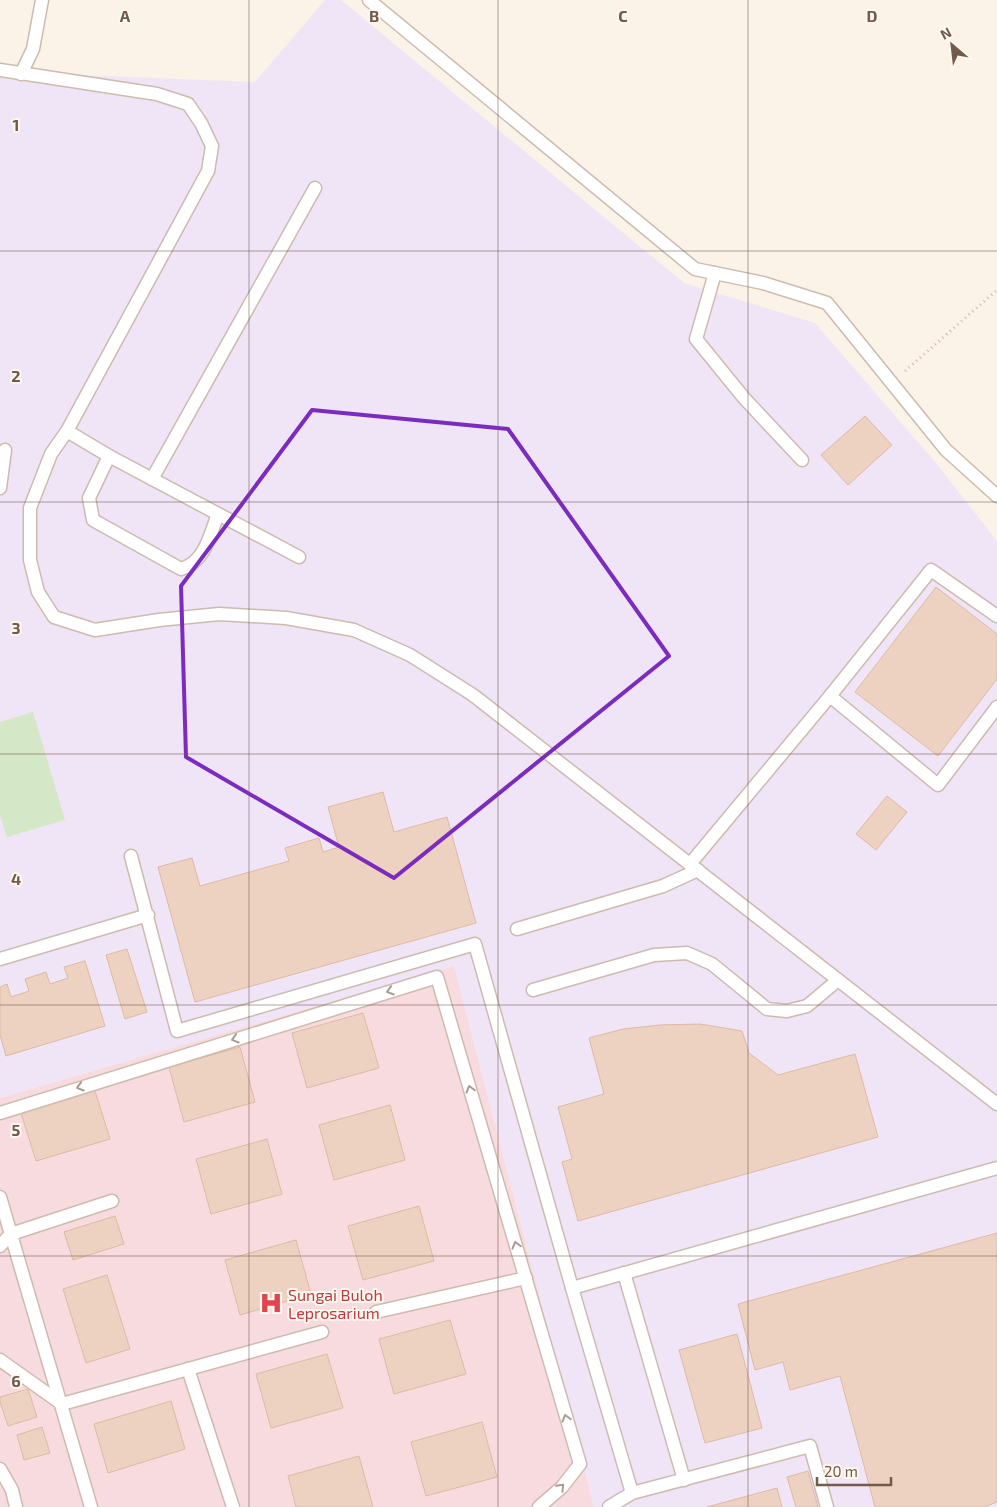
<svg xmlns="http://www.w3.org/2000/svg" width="997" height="1507" viewBox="0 0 997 1507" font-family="'Exo 2',sans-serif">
	<rect width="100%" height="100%" fill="#fbf3e7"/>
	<!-- education -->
	<polygon fill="#f0e4f7" points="325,0 341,0 684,283 815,323 935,462 997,541 997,1507 594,1507 454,966 0,1098 0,72 255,82"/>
	<!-- medical -->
	<polygon fill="#f8dbdf" points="454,966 594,1507 0,1507 0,1098"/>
	<!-- green -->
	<polygon fill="#d4e7c6" points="33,712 65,820 7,837 0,815 0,722"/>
	<!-- building -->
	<g fill="#eed2c1" stroke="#dfb9a3">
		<polygon points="865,416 892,445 848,485 821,455"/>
		<polygon points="936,587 997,634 997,679 938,756 855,692"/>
		<polygon points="383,792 394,832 447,817 476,923 195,1002 158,867 192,858 200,886 289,861 285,848 319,838 323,852 339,847 328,807"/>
		<polygon points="887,796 907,812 876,850 856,834"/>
		<polygon points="127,949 147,1012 125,1019 106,955"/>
		<polygon points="85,961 105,1026 6,1056 0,1035 0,987 7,984 11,997 29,991 25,979 46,972 50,984 68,978 64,967"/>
		<polygon points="363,1013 379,1068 307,1088 292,1033"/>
		<polygon points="700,1024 742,1031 749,1053 778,1075 855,1054 878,1137 578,1221 562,1162 572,1159 558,1107 604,1094 589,1038 623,1029 660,1025"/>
		<polygon points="240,1047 255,1102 184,1122 169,1067"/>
		<polygon points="94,1088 110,1139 36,1161 20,1110"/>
		<polygon points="390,1105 405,1160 334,1180 319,1125"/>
		<polygon points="267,1139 282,1194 211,1214 196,1159"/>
		<polygon points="419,1206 434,1261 363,1280 348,1226"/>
		<polygon points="115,1216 124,1244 73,1260 64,1232"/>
		<polygon points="997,1233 997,1502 984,1507 875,1507 840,1376 790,1390 783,1362 755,1370 738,1304"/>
		<polygon points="296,1240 311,1294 240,1315 225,1260"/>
		<polygon points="107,1275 130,1349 86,1363 63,1289"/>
		<polygon points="450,1320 466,1374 394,1394 379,1339"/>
		<polygon points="737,1334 762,1428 705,1443 679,1350"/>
		<polygon points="327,1354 343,1408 271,1428 256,1374"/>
		<polygon points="28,1389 37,1417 8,1426 0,1402 0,1397"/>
		<polygon points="171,1401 185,1449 108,1473 94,1424"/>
		<polygon points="482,1422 497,1477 426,1496 411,1442"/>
		<polygon points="42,1427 50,1453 24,1460 17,1435"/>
		<polygon points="359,1456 373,1507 296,1507 288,1476"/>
		<polygon points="808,1471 818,1507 796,1507 787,1477"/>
		<polygon points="777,1488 782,1507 707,1507"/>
	</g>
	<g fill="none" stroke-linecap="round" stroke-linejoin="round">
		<defs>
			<g id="service">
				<polyline points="369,0 695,269 763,283 827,303 946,450 997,496"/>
				<polyline points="0,70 157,94 188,104 201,123 212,146 208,171 67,431 51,454 30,508 30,560 38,592 54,617 95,630 159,620 219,614 286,618 354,630 410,655 473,695 997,1104"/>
				<polyline points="21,74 33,49 42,0"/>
				<polyline points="715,273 696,339 744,398 802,460"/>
				<polyline points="67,431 109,456 299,557"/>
				<path d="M109,456L89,498L93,520L181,569C205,562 210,535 218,514"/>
				<polyline points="152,479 315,188"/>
				<polyline points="0,488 5,450"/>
				<polyline points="830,696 938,785 997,707"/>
				<polyline points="131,856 177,1031 475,944 572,1288 632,1493"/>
				<polyline points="690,864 830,696 931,570 997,616"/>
				<polyline points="517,929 663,886 698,870"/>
				<polyline points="0,959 148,915"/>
				<polyline points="533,990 654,955 687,953 712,964 767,1009 787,1011 807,1006 838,980"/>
				<polyline points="0,1113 437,977 580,1464 562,1487 539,1507"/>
				<polyline points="0,1197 91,1507"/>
				<polyline points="0,1246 11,1234 112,1201"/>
				<polyline points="624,1273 684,1480"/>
				<polyline points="572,1288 997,1168"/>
				<polyline points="376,1312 526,1278"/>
				<polyline points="0,1360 62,1404 322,1332"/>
				<polyline points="188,1369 233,1507"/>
				<polyline points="0,1469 12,1490 16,1507"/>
				<polyline points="609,1507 632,1493 810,1446 827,1507"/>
			</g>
		</defs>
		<!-- service casing -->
		<use href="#service" stroke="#ccbbae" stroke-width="15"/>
		<!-- path -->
		<polyline stroke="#d3b6a4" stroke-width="3" stroke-dasharray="1 4" stroke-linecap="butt" points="905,371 997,290"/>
		<!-- service -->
		<use href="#service" stroke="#fff" stroke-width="12"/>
	</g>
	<!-- one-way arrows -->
	<defs><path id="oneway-chevron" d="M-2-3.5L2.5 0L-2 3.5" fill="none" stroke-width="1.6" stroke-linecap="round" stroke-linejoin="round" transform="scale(1.25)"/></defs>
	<g stroke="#aa9c94">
		<use href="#oneway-chevron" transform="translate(390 991) rotate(163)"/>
		<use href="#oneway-chevron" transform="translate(235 1039) rotate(163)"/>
		<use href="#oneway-chevron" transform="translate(80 1087) rotate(163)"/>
		<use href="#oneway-chevron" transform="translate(470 1089) rotate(-106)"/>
		<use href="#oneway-chevron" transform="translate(516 1245) rotate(-106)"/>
		<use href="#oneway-chevron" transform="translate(566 1418) rotate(-106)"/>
		<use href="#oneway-chevron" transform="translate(561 1487) rotate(-46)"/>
	</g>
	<!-- marked area -->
	<path fill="none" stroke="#7b2cbf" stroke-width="4" stroke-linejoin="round" d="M312,410L508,429L669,656L394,878L186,757L181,586Z"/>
	<!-- grid -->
	<path fill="none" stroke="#725a4d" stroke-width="1" stroke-opacity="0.55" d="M249,0V1507M498,0V1507M748,0V1507M0,251H997M0,502H997M0,754H997M0,1005H997M0,1256H997"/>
	<!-- icons -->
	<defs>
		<symbol id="hospital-bare" viewBox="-9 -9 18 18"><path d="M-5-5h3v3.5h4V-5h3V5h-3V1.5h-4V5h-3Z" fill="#e0444e" stroke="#fef7ed" stroke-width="2.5" paint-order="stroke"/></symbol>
	</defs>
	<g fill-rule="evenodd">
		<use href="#hospital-bare" x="255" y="1287" width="32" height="32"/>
	</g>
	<g text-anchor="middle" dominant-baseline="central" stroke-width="4" stroke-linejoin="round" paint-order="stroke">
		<!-- health labels -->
		<g font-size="16" fill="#be3a42" stroke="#fef7ed" text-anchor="start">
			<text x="288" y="1294">Sungai Buloh<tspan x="288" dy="18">Leprosarium</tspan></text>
		</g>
	</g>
	<g font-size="16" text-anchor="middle" font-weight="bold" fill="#725a4d" stroke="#fef7ed" stroke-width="4" stroke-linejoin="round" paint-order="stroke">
		<text x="125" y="22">A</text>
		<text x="374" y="22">B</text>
		<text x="623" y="22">C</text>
		<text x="872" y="22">D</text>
		<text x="16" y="131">1</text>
		<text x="16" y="382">2</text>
		<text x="16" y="634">3</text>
		<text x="16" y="885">4</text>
		<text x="16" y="1136">5</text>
		<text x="16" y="1387">6</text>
	</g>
	<!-- north arrow -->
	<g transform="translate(952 45) rotate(332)" stroke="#fef7ed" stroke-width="4" paint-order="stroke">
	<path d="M0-4L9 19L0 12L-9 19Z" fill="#725a4d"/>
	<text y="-8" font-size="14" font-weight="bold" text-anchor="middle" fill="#725a4d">N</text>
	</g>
	<!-- scale -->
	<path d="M817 1477v8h74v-8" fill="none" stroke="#725a4d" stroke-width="2.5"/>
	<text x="824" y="1477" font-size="15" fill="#725a4d" stroke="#fef7ed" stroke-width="4" paint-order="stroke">20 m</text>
</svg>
